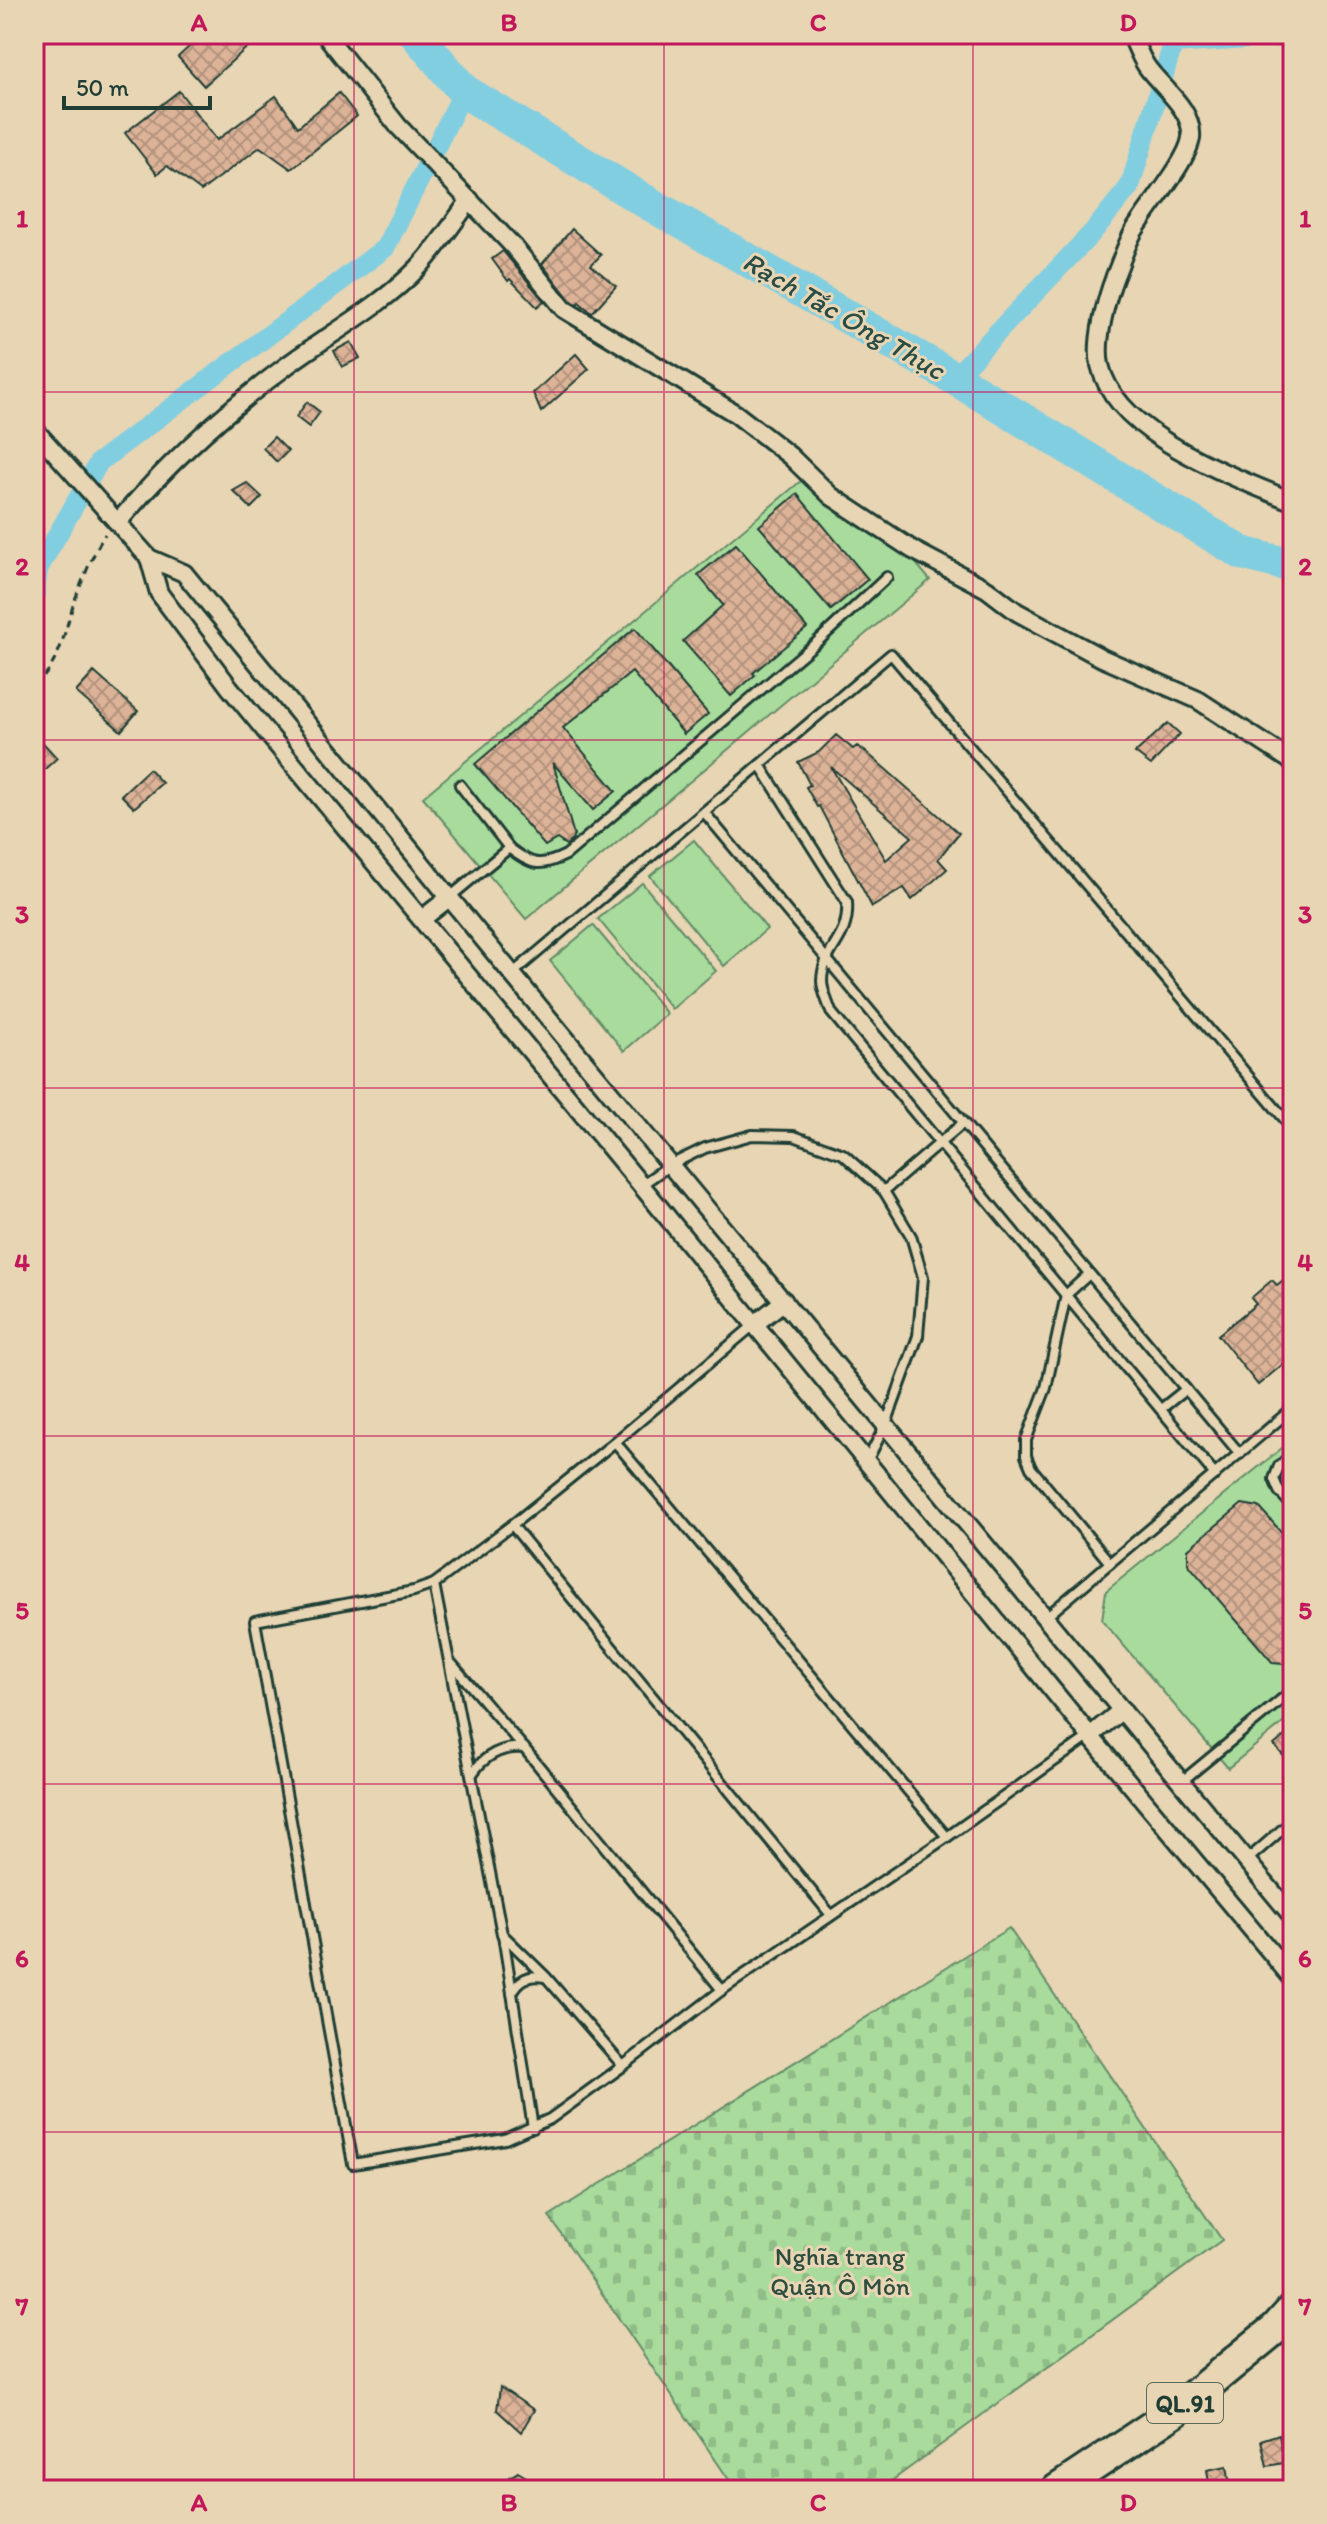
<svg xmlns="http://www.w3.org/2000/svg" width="1327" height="2524" viewBox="0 0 1327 2524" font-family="Itim,sans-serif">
	<defs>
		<pattern id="cemetery-stones" width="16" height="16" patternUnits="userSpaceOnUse" patternTransform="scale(2)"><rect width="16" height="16" fill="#a8db9c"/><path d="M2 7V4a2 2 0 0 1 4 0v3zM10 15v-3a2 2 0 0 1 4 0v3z" fill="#90bd87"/></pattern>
		<pattern id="building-cross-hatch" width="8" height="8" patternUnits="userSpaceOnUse" patternTransform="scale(2)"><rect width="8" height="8" fill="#ddb398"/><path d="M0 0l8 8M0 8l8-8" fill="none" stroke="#b3937d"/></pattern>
	</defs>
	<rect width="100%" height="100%" fill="#e8d5b3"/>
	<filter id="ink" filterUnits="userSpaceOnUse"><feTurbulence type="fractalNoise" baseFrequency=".0125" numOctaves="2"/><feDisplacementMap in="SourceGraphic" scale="16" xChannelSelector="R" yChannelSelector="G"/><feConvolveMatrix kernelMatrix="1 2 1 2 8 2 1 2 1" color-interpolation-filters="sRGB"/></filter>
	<g filter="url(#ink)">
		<!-- cemetery -->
		<polygon fill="url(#cemetery-stones)" stroke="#648c68" stroke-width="2" points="1009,1928 1222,2240 879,2490 736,2490 549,2216"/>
		<!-- pitch -->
		<g fill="#a8db9c" stroke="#648c68" stroke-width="2">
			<polygon points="802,480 841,516 909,555 930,580 526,919 423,797"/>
			<polygon points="694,840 767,929 724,966 650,876"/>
			<polygon points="642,883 716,971 672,1009 598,919"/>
			<polygon points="593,925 667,1014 624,1051 550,961"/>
			<polygon points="1293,1439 1293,1715 1228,1768 1102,1620 1106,1591"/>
		</g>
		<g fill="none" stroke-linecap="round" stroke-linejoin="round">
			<!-- canal -->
			<g stroke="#82cee1" stroke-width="20">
				<polyline points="954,378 1092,233 1130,186 1173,44 1293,36"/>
				<polyline points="34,601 38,569 99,462 385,248 464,91"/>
			</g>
			<!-- river -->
			<polyline stroke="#82cee1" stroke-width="34" points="416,34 464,91 643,200 954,378 1242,553 1293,566"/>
		</g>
		<!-- building -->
		<g fill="url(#building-cross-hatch)" stroke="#1f3d34" stroke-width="2" fill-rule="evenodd">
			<polygon points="203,34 262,34 204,86 178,57"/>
			<polygon points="179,91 217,140 276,96 298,127 339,93 357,116 291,169 260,147 201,191 167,166 157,174 125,133"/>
			<polygon points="572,229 601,255 591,265 616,286 592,313 579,302 577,304 571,301 542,264"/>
			<polygon points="503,251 544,301 537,307 510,279 508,281 492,259"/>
			<polygon points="351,342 360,358 342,367 334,351"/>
			<polygon points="576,354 589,369 541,412 533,393"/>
			<polygon points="307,402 320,412 309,427 296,417"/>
			<polygon points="274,437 288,451 277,462 263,448"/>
			<polygon points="247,483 262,497 251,508 233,491"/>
			<polygon points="797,494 868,579 831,610 759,526"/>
			<polygon points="736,544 807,628 753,673 755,675 731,696 683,641 723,605 698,575"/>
			<polygon points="635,628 708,714 684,734 632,672 563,728 616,791 593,810 553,763 574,835 572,840 566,845 557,839 545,846 475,764"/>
			<polygon points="94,672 138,711 121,731 76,692"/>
			<polygon points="1168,723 1180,734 1151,765 1135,753"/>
			<polygon points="34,733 57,758 34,779"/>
			<path d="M836,735L853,749L857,746L866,752L959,833L938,859L947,869L912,900L904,888L872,907L819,806L817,807L806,787L810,785L798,762L819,752ZM831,767L912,837L886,860Z"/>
			<polygon points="149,769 162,783 134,808 121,795"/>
			<polygon points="1293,1272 1293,1356 1258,1385 1218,1335 1256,1304 1251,1298 1272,1280 1277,1285"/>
			<polygon points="1242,1504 1259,1507 1293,1545 1293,1665 1273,1663 1188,1564 1188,1549"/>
			<polygon points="1293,1729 1293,1767 1274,1745"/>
			<polygon points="500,2387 534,2410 521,2432 497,2410"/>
			<polygon points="1279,2434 1284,2463 1267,2466 1261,2440"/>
			<polygon points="1227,2466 1231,2490 1210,2490 1207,2470"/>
			<polygon points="518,2472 533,2481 521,2490 490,2490"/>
		</g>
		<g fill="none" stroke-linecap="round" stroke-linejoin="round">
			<defs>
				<g id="lane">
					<path d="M760,765L847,902C850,942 823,946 822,981C822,991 828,1002 831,1012L1215,1475"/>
					<path d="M460,785L509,848C531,865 540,868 566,855L817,642L887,577"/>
					<polyline points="704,812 1240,1454"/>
					<polyline points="450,897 509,848"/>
					<polyline points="512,974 891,654 1293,1129"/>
					<polyline points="641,1185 670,1165 705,1148 752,1135 794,1136 843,1154 884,1191 911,1236 923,1277 918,1336 886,1424 867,1461"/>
					<polyline points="884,1191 963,1123"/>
					<polyline points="1089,1274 1066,1295 1046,1388 1026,1440 1026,1456 1031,1468 1110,1563"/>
					<polyline points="755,1324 615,1442 947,1837 1090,1736"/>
					<polyline points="1161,1409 1186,1389"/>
					<polyline points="615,1442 512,1525 434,1584 502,1934 546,1977 623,2066 722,1990 947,1837"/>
					<polyline points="1293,1454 1279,1466 1274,1479 1279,1491 1293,1507"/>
					<polyline points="512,1525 831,1915"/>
					<polyline points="434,1584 414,1591 255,1621 353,2164 505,2139 550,2119 623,2066"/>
					<polyline points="1046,1617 1293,1408"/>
					<polyline points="452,1664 524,1748 722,1990"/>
					<path d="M472,1774C484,1756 502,1746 524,1748"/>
					<polyline points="1181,1782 1293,1690"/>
					<polyline points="1246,1861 1293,1820"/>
					<polyline points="503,1935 533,2128"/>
					<path d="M512,1993C519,1979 529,1974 545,1977"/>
				</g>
				<g id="street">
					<polyline points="325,34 398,126 513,246 564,309 736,414 790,456 831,496 913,550 987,589 1017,612 1102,658 1198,700 1293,762"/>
					<path d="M1131,34C1136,45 1140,57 1147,67C1161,87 1194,110 1191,138C1188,161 1147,209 1134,231C1126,245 1121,262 1115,276C1106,300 1095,341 1100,365C1116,436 1234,476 1293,502"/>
					<polyline points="34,429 149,558 159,593 230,688 641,1185 1090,1736 1293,1979"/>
					<path d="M119,521C168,463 223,413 285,367C329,334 379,308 418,268C437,248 453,223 470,200"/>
					<polyline points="149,558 184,573 512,974 1293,1917"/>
					<polyline points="422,919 450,897"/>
					<polyline points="755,1324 784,1301"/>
					<polyline points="1090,1736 1122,1710"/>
				</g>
				<polyline id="highway" points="1057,2490 1174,2412 1276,2328 1293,2309"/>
			</defs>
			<!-- lane casing -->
			<use href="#lane" stroke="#1f3d34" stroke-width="14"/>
			<!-- street casing -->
			<use href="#street" stroke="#1f3d34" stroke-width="22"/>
			<!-- highway casing -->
			<use href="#highway" stroke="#1f3d34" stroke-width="36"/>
			<!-- path -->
			<path stroke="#1f3d34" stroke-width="3" stroke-dasharray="8 6" stroke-linecap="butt" d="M34,687C63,660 63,632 76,597C84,576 93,554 105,534"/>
			<!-- lane -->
			<use href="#lane" stroke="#e8d5b3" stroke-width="8"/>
			<!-- street -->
			<use href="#street" stroke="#e8d5b3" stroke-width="16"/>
			<!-- highway -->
			<use href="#highway" stroke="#e8d5b3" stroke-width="30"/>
		</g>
	</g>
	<!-- grid -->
	<path fill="none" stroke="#c2185b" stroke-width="2" stroke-opacity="0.55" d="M354,34V2490M664,34V2490M973,34V2490M34,392H1293M34,740H1293M34,1088H1293M34,1436H1293M34,1784H1293M34,2132H1293"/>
	<g text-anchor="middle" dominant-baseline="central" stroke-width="6" stroke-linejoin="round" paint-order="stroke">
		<!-- shield labels -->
		<rect fill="#e8d5b3" stroke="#5b6b5a" stroke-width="2" x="1147" y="2383" width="76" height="40" rx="6"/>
		<g font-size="24" font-weight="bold" fill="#1f3d34">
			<text x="1185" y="2403">QL.91</text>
		</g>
		<!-- park labels -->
		<g font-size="26" fill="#2d4d3e" stroke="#e8d5b3">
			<text x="840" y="2256">Nghĩa trang<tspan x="840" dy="30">Quận Ô Môn</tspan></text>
		</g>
		<!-- water labels -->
		<g font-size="28" font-style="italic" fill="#294c45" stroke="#e8d5b3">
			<text transform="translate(844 315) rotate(30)">Rạch Tắc Ông Thục</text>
		</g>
	</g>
	<!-- margin -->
	<rect width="1327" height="2524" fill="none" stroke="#e8d5b3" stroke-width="88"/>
	<!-- scale -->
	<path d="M64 96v12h146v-12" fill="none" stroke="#1f3d34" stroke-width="4"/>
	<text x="76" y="96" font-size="24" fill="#1f3d34" stroke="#e8d5b3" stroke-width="6" paint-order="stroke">50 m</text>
	<rect x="44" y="44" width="1239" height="2436" fill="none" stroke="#c2185b" stroke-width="3"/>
	<g font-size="26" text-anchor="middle" font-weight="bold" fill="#c2185b">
		<text x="199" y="31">A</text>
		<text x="509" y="31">B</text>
		<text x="818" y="31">C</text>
		<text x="1128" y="31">D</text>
		<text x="22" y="227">1</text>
		<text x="1305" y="227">1</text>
		<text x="22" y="575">2</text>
		<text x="1305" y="575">2</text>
		<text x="22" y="923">3</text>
		<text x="1305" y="923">3</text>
		<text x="22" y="1271">4</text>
		<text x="1305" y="1271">4</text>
		<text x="22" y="1619">5</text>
		<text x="1305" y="1619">5</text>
		<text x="22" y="1967">6</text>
		<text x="1305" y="1967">6</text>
		<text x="22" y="2315">7</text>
		<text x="1305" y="2315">7</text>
		<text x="199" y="2511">A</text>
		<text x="509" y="2511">B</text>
		<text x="818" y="2511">C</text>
		<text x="1128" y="2511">D</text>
	</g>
</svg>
